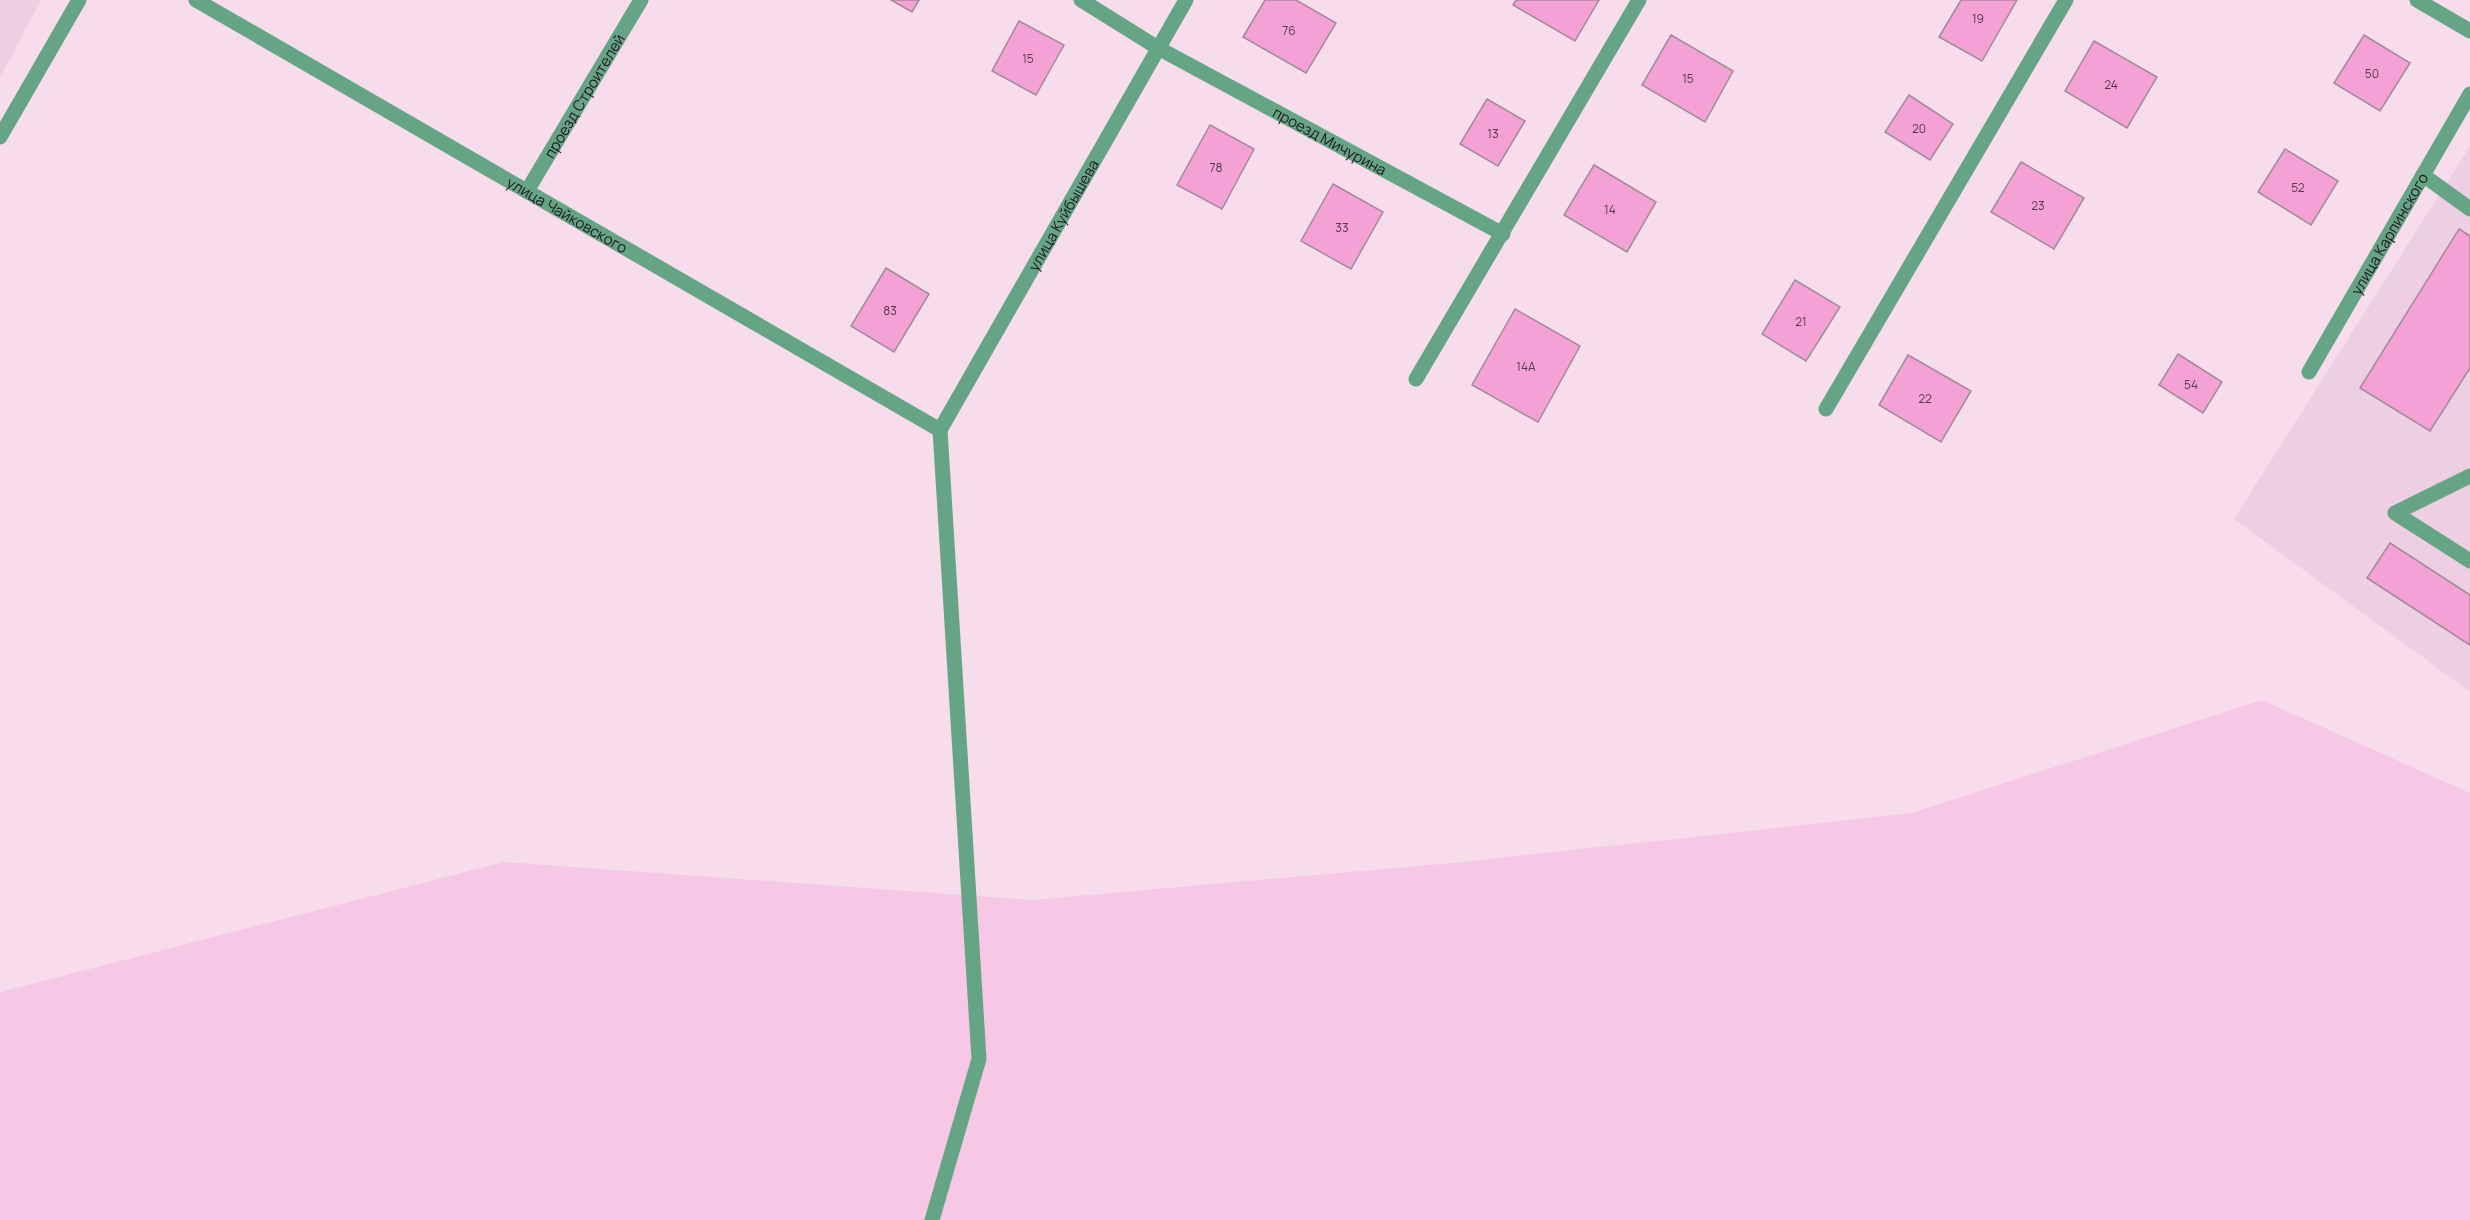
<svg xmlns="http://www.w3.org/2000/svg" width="2470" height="1220" viewBox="0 0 2470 1220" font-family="Manrope,sans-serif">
	<rect width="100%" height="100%" fill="#f7ddec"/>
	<!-- built -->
	<g fill="#eecee2">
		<polygon points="0,0 41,0 0,78"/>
		<polygon points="2470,146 2470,692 2234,519"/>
	</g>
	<!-- green -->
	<polygon fill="#f7c8e5" points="2262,700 2470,793 2470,1220 0,1220 0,992 504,862 1032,900 1463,862 1912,813"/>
	<!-- building -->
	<g fill="#f4a1d6" stroke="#a28b99" stroke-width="1.5">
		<polygon points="891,0 919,0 912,12"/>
		<polygon points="1265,0 1296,0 1336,23 1306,73 1243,37"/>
		<polygon points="1516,0 1599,0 1575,41 1513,5"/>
		<polygon points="1961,0 2017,0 1982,61 1939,37"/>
		<polygon points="1019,21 1064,45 1036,95 992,71"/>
		<polygon points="1671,35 1733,71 1705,122 1642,85"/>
		<polygon points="2364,35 2410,63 2380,111 2334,83"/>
		<polygon points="2094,41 2157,77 2127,128 2065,91"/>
		<polygon points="1909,95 1953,124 1930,160 1885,132"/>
		<polygon points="1487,99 1525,121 1498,166 1460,144"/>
		<polygon points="1210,125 1254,149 1222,209 1177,185"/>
		<polygon points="2285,149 2338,181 2311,225 2258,192"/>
		<polygon points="2021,162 2084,198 2054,249 1991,212"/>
		<polygon points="1594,165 1656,202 1627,252 1564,215"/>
		<polygon points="1333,184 1383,212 1351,269 1301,241"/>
		<polygon points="2459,229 2470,236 2470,368 2430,431 2360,388"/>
		<polygon points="886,268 929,294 894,352 851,326"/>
		<polygon points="1795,280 1840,307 1806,361 1762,334"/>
		<polygon points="1515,309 1580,346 1538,422 1472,385"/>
		<polygon points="2178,354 2222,382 2203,413 2159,385"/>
		<polygon points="1908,355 1971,391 1941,442 1879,405"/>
		<polygon points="2390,543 2470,595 2470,645 2367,578"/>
	</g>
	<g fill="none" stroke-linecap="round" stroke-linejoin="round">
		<!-- lane -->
		<g stroke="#65a485" stroke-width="15">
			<polyline points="2423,175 2470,209"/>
			<polyline points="2470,476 2395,513 2470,561"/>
			<polyline points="932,1220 979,1059 940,430"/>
		</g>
		<!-- street -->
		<g stroke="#65a485" stroke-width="15">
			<path id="s1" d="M196,0L940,430L1186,0"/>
			<path id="s2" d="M1081,0L1158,48L1503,234"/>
			<polyline points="2417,0 2470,31"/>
			<polyline points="0,137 79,0"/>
			<path id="s3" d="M527,191L641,0"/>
			<path id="s4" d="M2309,372L2470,94"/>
			<polyline points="1416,379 1639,0"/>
			<polyline points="1826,409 2066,0"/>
		</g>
	</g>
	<g text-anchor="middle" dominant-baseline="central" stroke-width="6" stroke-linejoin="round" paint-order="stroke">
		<!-- number labels -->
		<g font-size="12" fill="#54394a">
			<text x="1978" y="18">19</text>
			<text x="1289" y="30">76</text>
			<text x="1028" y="58">15</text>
			<text x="2372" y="73">50</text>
			<text x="1688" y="78">15</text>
			<text x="2111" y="84">24</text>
			<text x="1919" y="128">20</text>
			<text x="1493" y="133">13</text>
			<text x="1216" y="167">78</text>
			<text x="2298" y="187">52</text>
			<text x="2038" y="205">23</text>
			<text x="1610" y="209">14</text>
			<text x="1342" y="227">33</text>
			<text x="890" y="310">83</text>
			<text x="1801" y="321">21</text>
			<text x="1526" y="366">14А</text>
			<text x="2191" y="384">54</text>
			<text x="1925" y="398">22</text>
		</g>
		<!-- street labels -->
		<g font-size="15" fill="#1f161c" stroke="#fff">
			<text stroke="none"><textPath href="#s3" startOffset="111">проезд Строителей</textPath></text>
			<text stroke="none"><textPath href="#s2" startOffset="286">проезд Мичурина</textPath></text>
			<text stroke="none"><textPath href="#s1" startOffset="429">улица Чайковского</textPath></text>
			<text stroke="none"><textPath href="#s1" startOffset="1107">улица Куйбышева</textPath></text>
			<text stroke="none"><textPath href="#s4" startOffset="160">улица Карпинского</textPath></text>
		</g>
	</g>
</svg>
